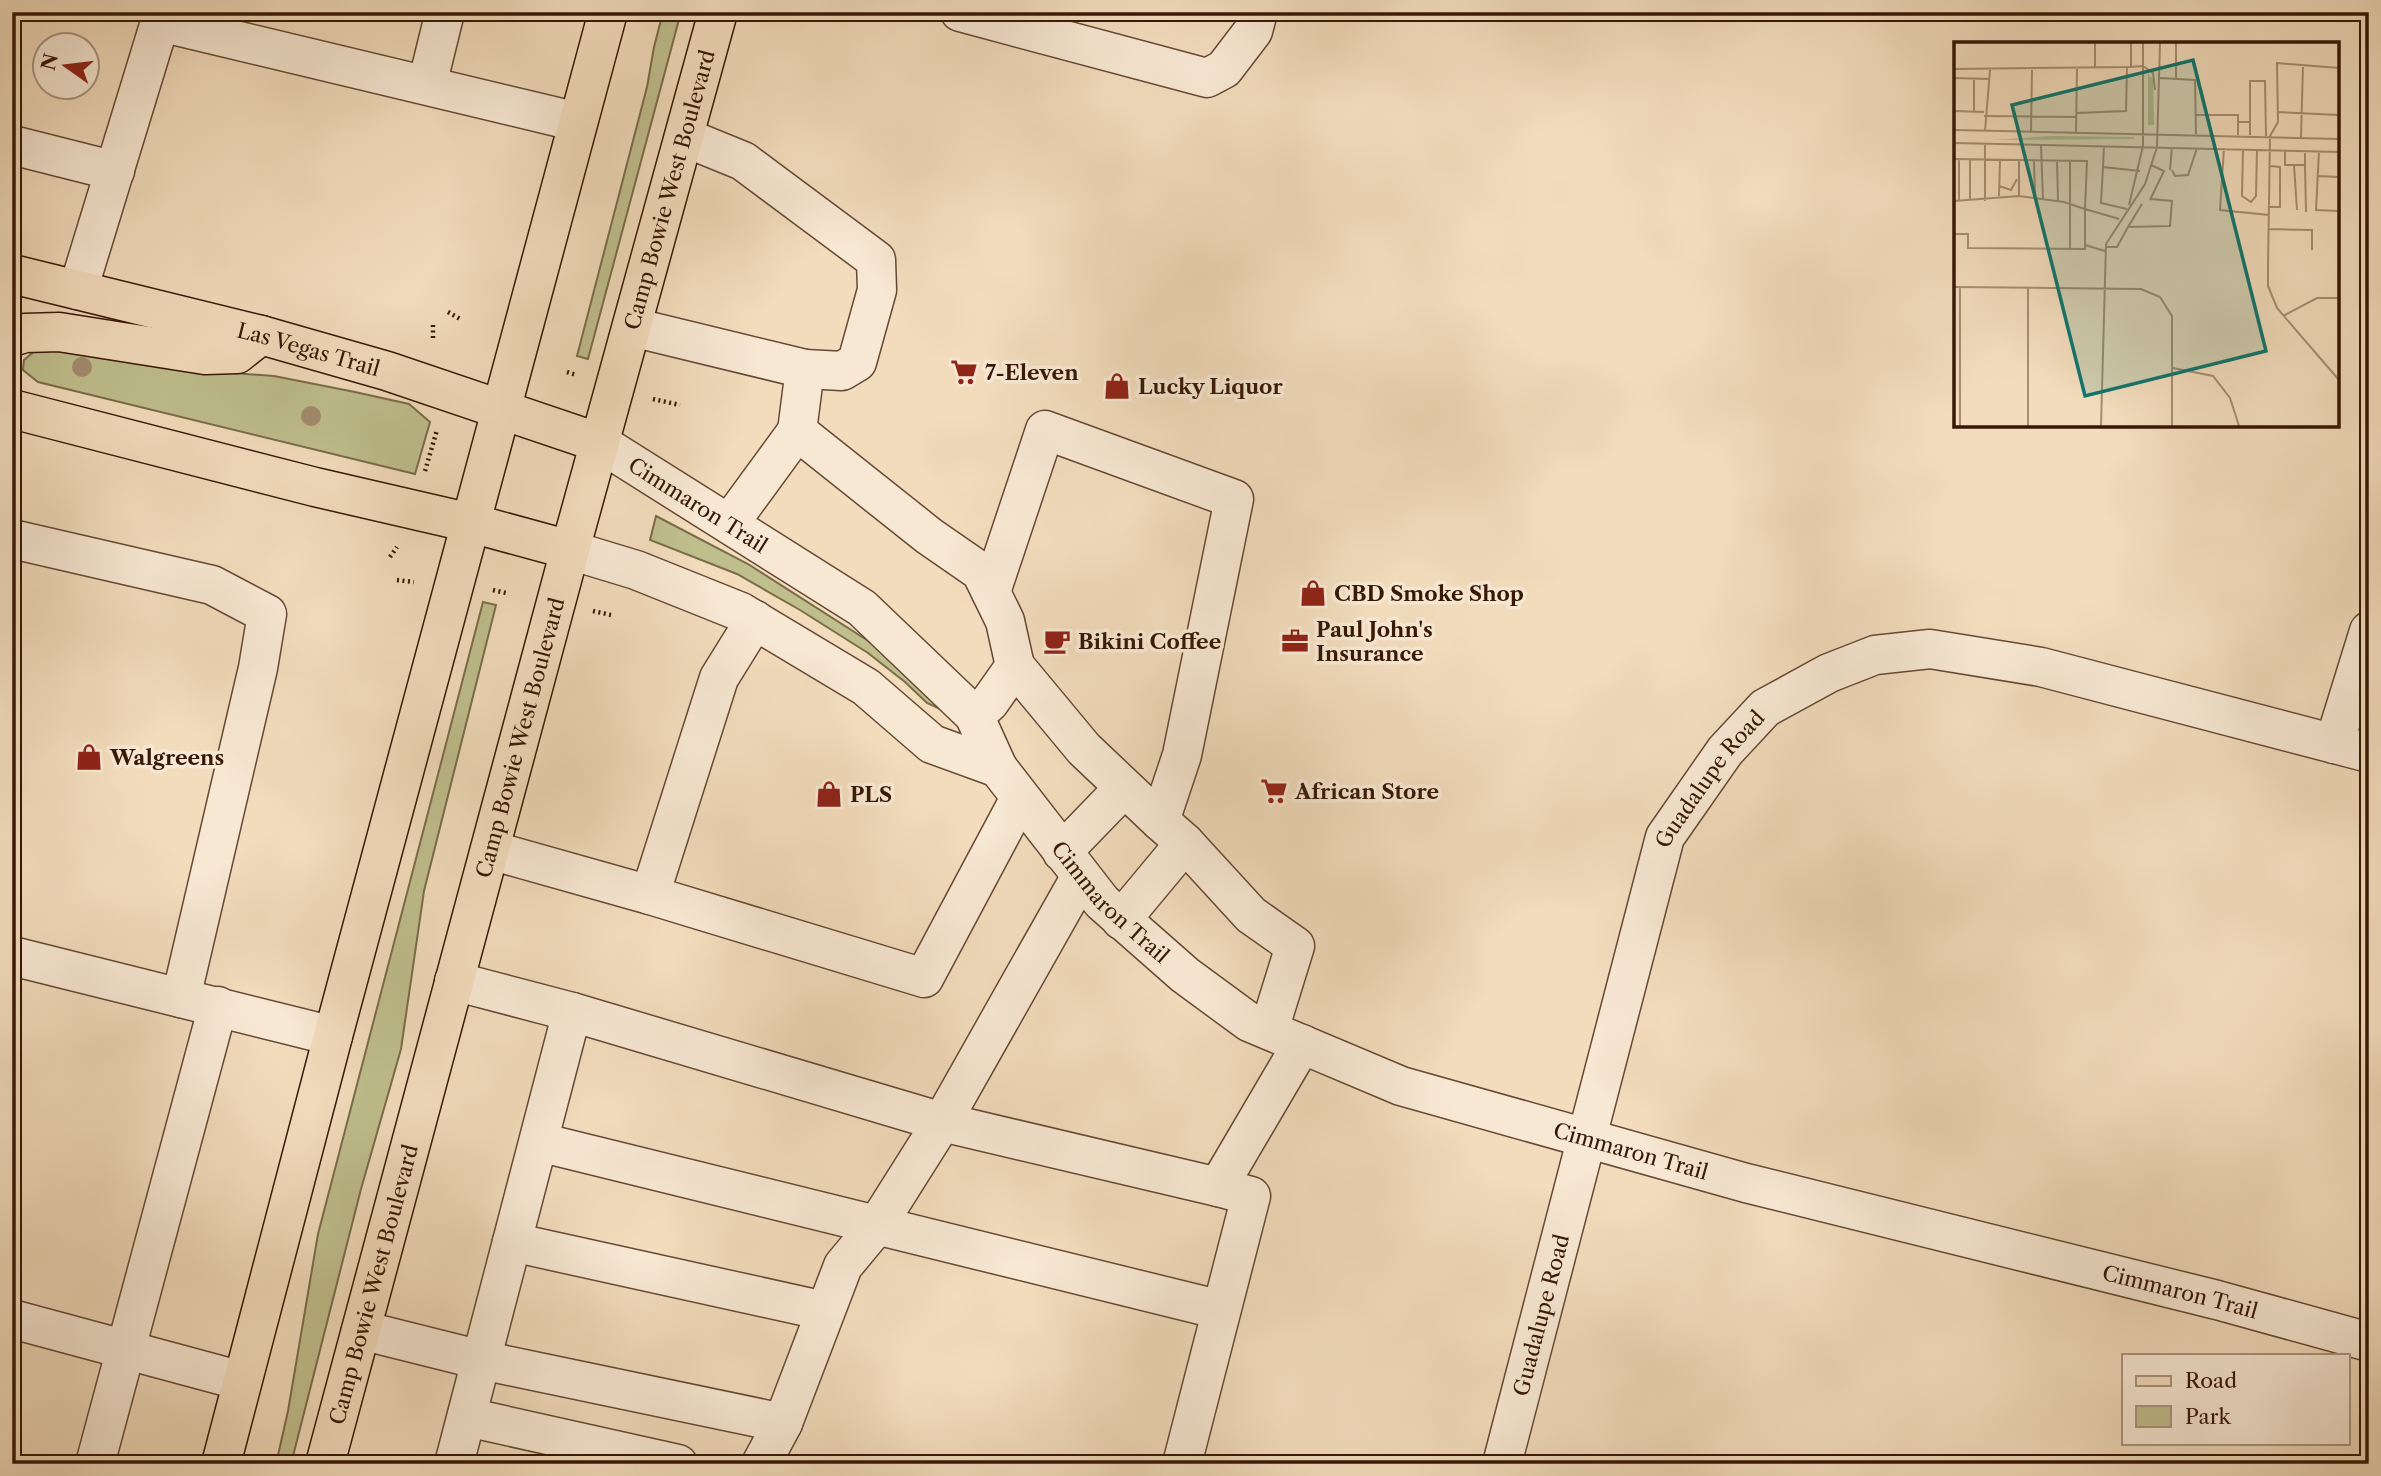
<svg xmlns="http://www.w3.org/2000/svg" width="2381" height="1476" viewBox="0 0 2381 1476" font-family="'Libre Caslon Text',serif">
	<rect width="100%" height="100%" fill="#f2dcbc"/>
	<filter id="stains"><feTurbulence type="fractalNoise" baseFrequency=".00286" numOctaves="4"/><feColorMatrix values="0 0 0 0 .2 0 0 0 0 .09 0 0 0 0 .02 0 0 0 .5 -.17"/></filter>
	<radialGradient id="worn" r=".72"><stop offset=".6" stop-color="#630" stop-opacity="0"/><stop offset="1" stop-color="#630" stop-opacity=".3"/></radialGradient>
	<!-- green -->
	<g fill="#bfbf8d" stroke="#7b6c4a" stroke-width="2">
		<polygon points="663,12 681,12 588,359 577,356 647,87 654,47"/>
		<polygon points="71,346 206,371 274,376 355,392 409,404 430,422 415,474 38,382 23,370 24,360 37,349"/>
		<polygon points="656,516 748,564 881,649 935,700 938,708 927,703 905,682 868,653 800,610 737,574 650,540"/>
		<polygon points="483,602 496,605 424,891 401,1049 361,1189 291,1464 276,1464 288,1411 318,1234"/>
	</g>
	<g fill="none" stroke-linecap="round" stroke-linejoin="round">
		<defs>
			<g id="minor">
				<polyline points="960,12 1207,78 1224,69 1253,31 1258,12"/>
				<polyline points="427,85 445,12"/>
				<polyline points="684,137 743,161 876,260 877,290 857,362 842,371 805,369"/>
				<polyline points="12,145 115,171"/>
				<polyline points="78,290 160,22 578,122"/>
				<polyline points="632,327 805,369 797,431"/>
				<path id="s1" d="M600,443L862,608L974,715L998,768L1102,902L1185,975L1249,1022L1401,1086L1746,1183L2217,1300L2369,1342"/>
				<polyline points="729,524 797,431 929,536 981,572 1005,621 1015,666 989,703 974,715"/>
				<polyline points="12,539 212,585 267,614 258,668 181,998"/>
				<polyline points="570,550 636,570 741,612 866,687 932,744 998,768"/>
				<polyline points="991,592 1045,430 1234,499 1182,755 1160,821 1084,749 1015,666"/>
				<polyline points="2334,744 2369,631"/>
				<polyline points="1160,821 1185,843 1251,915 1295,946 1269,1030"/>
				<polyline points="490,850 650,895 719,678 755,620"/>
				<polyline points="1062,852 1124,788"/>
				<polyline points="650,895 924,978 1020,798"/>
				<polyline points="1121,920 1185,843"/>
				<polyline points="12,956 333,1036"/>
				<polyline points="454,981 572,1012"/>
				<polyline points="539,1142 1221,1310"/>
				<polyline points="512,1242 825,1311"/>
				<polyline points="12,1319 242,1381"/>
				<polyline points="361,1330 481,1360 783,1423"/>
				<polyline points="467,1417 678,1464"/>
				<polyline points="95,1464 218,1006"/>
				<polyline points="454,1464 572,1012 942,1122 1081,876"/>
				<polyline points="761,1464 783,1423 843,1266 877,1225 942,1122 1218,1187 1302,1044"/>
				<polyline points="1182,1464 1251,1196 1218,1187"/>
				<path id="s2" d="M1502,1464L1665,837L1725,751L1765,708L1829,673L1875,655L1930,649L2041,667L2369,753"/>
			</g>
			<g id="major">
				<path id="s3" d="M12,274L261,335L387,371L600,443"/>
				<polyline points="12,337 25,333 59,332 205,355 237,354 261,335"/>
				<polyline points="12,409 315,487 471,523 570,550"/>
				<polyline points="221,1464 333,1036 608,12"/>
				<path id="s4" d="M325,1464L570,550L718,12"/>
			</g>
		</defs>
		<!-- minor casing -->
		<use href="#minor" stroke="#664934" stroke-width="41"/>
		<!-- major casing -->
		<use href="#major" stroke="#371806" stroke-width="41"/>
		<!-- path -->
		<g stroke="#371806" stroke-width="4.5" stroke-dasharray="2 3.5" stroke-linecap="butt">
			<polyline points="448,312 460,319"/>
			<polyline points="433,325 433,338"/>
			<polyline points="567,372 576,375"/>
			<polyline points="653,399 680,405"/>
			<polyline points="425,471 437,430"/>
			<polyline points="390,557 397,547"/>
			<polyline points="397,580 414,582"/>
			<polyline points="493,590 506,593"/>
			<polyline points="593,611 611,615"/>
		</g>
		<!-- minor -->
		<use href="#minor" stroke="#f7e8d3" stroke-width="38"/>
		<!-- major -->
		<use href="#major" stroke="#f2dcbc" stroke-width="38"/>
	</g>
	<!-- trees -->
	<g fill="#a28c6e">
		<circle cx="82" cy="367" r="10"/>
		<circle cx="311" cy="416" r="10"/>
	</g>
	<!-- icons -->
	<defs>
		<symbol id="supermarket-bare" viewBox="-9 -9 18 18"><path d="M-6-5.5h2.5l.6 2H6L4.5 2H-2.5L-4.4-4H-6ZM-1.5 3.2a1.3 1.3 0 1 0 .1 0ZM3 3.2a1.3 1.3 0 1 0 .1 0Z" fill="#8f2418" stroke="#f7e8d3" stroke-width="2.5" paint-order="stroke"/></symbol>
		<symbol id="shop-bare" viewBox="-9 -9 18 18"><path d="M-5-2.5h2.3a2.7 3.5 0 0 1 5.4 0H5L5.5 6h-11ZM-1.5-2.5h3a1.5 2.3 0 0 0-3 0Z" fill="#8f2418" stroke="#f7e8d3" stroke-width="2.5" paint-order="stroke"/></symbol>
		<symbol id="cafe-bare" viewBox="-9 -9 18 18"><path d="M-5.5-4.5H6V0H3Q3 3.5 0 3.5H-2.5Q-5.5 3.5-5.5 0ZM3-3.2v2h1.7v-2ZM-6 4.5H4V6H-6Z" fill="#8f2418" stroke="#f7e8d3" stroke-width="2.5" paint-order="stroke"/></symbol>
		<symbol id="office-bare" viewBox="-9 -9 18 18"><path d="M-6-3h4V-5.5h4V-3h4V5H-6ZM-1-4.5V-3h2v-1.5ZM-6 0V1H6V0Z" fill="#8f2418" stroke="#f7e8d3" stroke-width="2.5" paint-order="stroke"/></symbol>
	</defs>
	<g fill-rule="evenodd">
		<use href="#supermarket-bare" x="945" y="353" width="38" height="38"/>
		<use href="#shop-bare" x="1098" y="367" width="38" height="38"/>
		<use href="#shop-bare" x="1294" y="574" width="38" height="38"/>
		<use href="#cafe-bare" x="1038" y="622" width="38" height="38"/>
		<use href="#office-bare" x="1276" y="622" width="38" height="38"/>
		<use href="#shop-bare" x="70" y="738" width="38" height="38"/>
		<use href="#supermarket-bare" x="1255" y="772" width="38" height="38"/>
		<use href="#shop-bare" x="810" y="775" width="38" height="38"/>
	</g>
	<g text-anchor="middle" dominant-baseline="central" stroke-width="7" stroke-linejoin="round" paint-order="stroke">
		<!-- street labels -->
		<g font-size="21" fill="#371806" stroke="#f7e8d3">
			<text stroke="none"><textPath href="#s4" startOffset="1320">Camp Bowie West Boulevard</textPath></text>
			<text stroke="none"><textPath href="#s3" startOffset="306">Las Vegas Trail</textPath></text>
			<text stroke="none"><textPath href="#s1" startOffset="116">Cimmaron Trail</textPath></text>
			<text stroke="none"><textPath href="#s4" startOffset="752">Camp Bowie West Boulevard</textPath></text>
			<text stroke="none"><textPath href="#s2" startOffset="721">Guadalupe Road</textPath></text>
			<text stroke="none"><textPath href="#s1" startOffset="698">Cimmaron Trail</textPath></text>
			<text stroke="none"><textPath href="#s1" startOffset="1286">Cimmaron Trail</textPath></text>
			<text stroke="none"><textPath href="#s4" startOffset="186">Camp Bowie West Boulevard</textPath></text>
			<text stroke="none"><textPath href="#s1" startOffset="1853">Cimmaron Trail</textPath></text>
			<text stroke="none"><textPath href="#s2" startOffset="154">Guadalupe Road</textPath></text>
		</g>
		<!-- poi labels -->
		<g font-size="21" font-weight="bold" fill="#371806" stroke="#f7e8d3" text-anchor="start">
			<text x="985" y="372">7-Eleven</text>
			<text x="1138" y="386">Lucky Liquor</text>
			<text x="1334" y="593">CBD Smoke Shop</text>
			<text x="1316" y="629">Paul John's<tspan x="1316" dy="24">Insurance</tspan></text>
			<text x="1078" y="641">Bikini Coffee</text>
			<text x="110" y="757">Walgreens</text>
			<text x="1295" y="791">African Store</text>
			<text x="850" y="794">PLS</text>
		</g>
	</g>
	<!-- overview -->
	<g transform="translate(1954 42)">
		<rect width="385" height="385" fill="#f2dcbc"/>
		<path d="M194,32L199,37L200,83H194ZM98,94L180,95V97L39,98Z" fill="#bfbf8d"/>
		<path fill="none" stroke="#a78e73" stroke-width="2" d="M141,1V25M177,1V25L189,24M189,24L199,31L201,48M385,26L323,21L324,80L316,94L314,224V244L323,266L385,338M0,27L177,25M0,36L36,37M206,36L241,38L242,92M222,37V1M0,69L30,70M20,69V37M323,70L385,73M122,71L172,69L173,25M242,73H284V93M30,74L123,75M284,80H296V93M296,80V39H311L312,94M0,88L385,97M31,89L36,28M77,90L78,28M122,90L123,25M347,95L349,23M0,101L385,110M31,102V159M87,103L89,157M150,104L149,125L186,129M189,104V1M203,105L206,1M270,106L266,168L315,173M289,107L288,154L297,160L302,154L303,107M331,108V123H351V109M365,109L362,168L385,169M0,117L133,119L131,167L165,177M5,117V159M65,118V154M80,118L81,155M103,118L104,159M116,119V207M340,123L343,168M351,123L352,170M149,125L147,161L173,167M216,128L218,105M218,128L221,134L234,133L243,106M364,134L385,135M45,144L57,148L63,137M45,154L46,118M196,158L210,129L197,123M0,159L65,154L110,160L131,167V203L151,209M16,159V117M188,162L174,185L216,184L218,159L197,157M175,163L189,104M315,165H326V125L316,124M314,187L358,188V208M0,192H14V206L131,207V203M152,205H163L174,185M0,245L187,247L206,255L218,274V384M329,274L363,256H385M219,326L259,334L276,356L285,384M6,384V245M74,384V246M147,384L152,202L191,142L203,105"/>
		<path fill="#0f766e" fill-opacity="0.15" stroke="#0f766e" stroke-width="3.5" d="M239,18L312,309L131,354L58,63Z"/>
		<rect width="385" height="385" fill="none" stroke="#371806" stroke-width="3.5"/>
	</g>
	<!-- margin -->
	<rect width="2381" height="1476" fill="none" stroke="#f2dcbc" stroke-width="42"/>
	<rect x="14" y="14" width="2353" height="1448" fill="none" stroke="#371806" stroke-width="3.5"/>
	<rect x="21" y="21" width="2339" height="1434" fill="none" stroke="#371806" stroke-width="2"/>
	<!-- legend -->
	<rect x="2122" y="1354" width="228" height="91" fill="#f7e8d3" stroke="#aa9581" stroke-width="2"/>
	<rect x="2136" y="1376" width="35" height="10" fill="#f2dcbc" stroke="#aa9581" stroke-width="2"/>
	<text x="2185" y="1388" font-size="21" fill="#371806">Road</text>
	<rect x="2136" y="1406" width="35" height="21" fill="#bfbf8d" stroke="#aa9581" stroke-width="2"/>
	<text x="2185" y="1424" font-size="21" fill="#371806">Park</text>
	<!-- north arrow -->
	<g transform="translate(66 66) rotate(284)"><circle r="33" fill="#f7e8d3" stroke="#aa9581" stroke-width="2"/>
	<path d="M0-5L12 26L0 18L-12 26Z" fill="#8f2418"/>
	<text y="-10" font-size="19" font-weight="bold" text-anchor="middle" fill="#371806">N</text>
	</g>
	<rect width="100%" height="100%" filter="url(#stains)"/>
	<rect width="100%" height="100%" fill="url(#worn)"/>
</svg>
